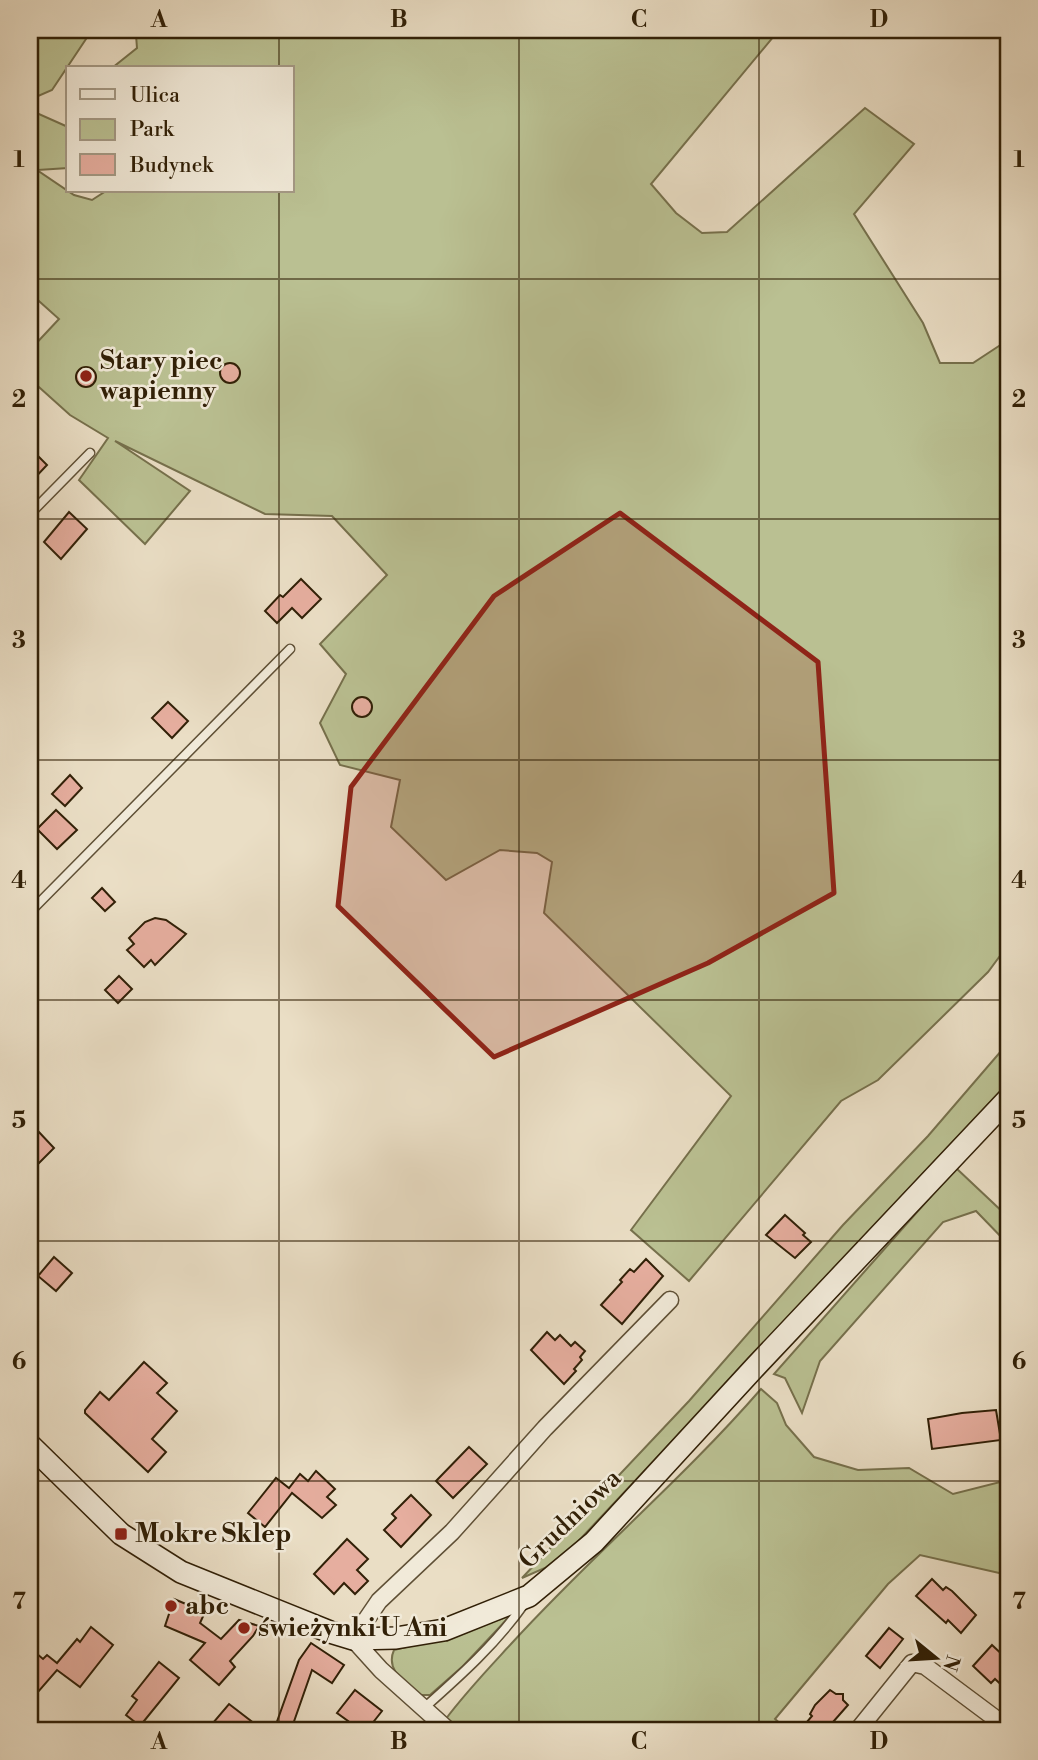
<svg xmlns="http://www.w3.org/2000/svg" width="1038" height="1760" viewBox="0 0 1038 1760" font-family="'Libre Bodoni',serif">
	<rect width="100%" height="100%" fill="#eadec5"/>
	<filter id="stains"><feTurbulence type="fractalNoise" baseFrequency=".00286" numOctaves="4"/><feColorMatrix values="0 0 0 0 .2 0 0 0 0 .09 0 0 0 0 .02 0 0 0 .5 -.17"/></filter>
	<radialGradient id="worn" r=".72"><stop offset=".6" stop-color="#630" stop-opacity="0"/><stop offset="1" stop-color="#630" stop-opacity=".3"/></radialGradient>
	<!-- green -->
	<g fill="#bac092" stroke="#76704c" stroke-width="2">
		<polygon points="30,30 92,30 52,90 38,96 32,111 68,127 68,168 37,170 74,195 92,200 106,191 292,191 292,68 112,68 137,48 136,35 141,30 779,30 651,184 676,213 702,233 727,232 865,108 914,144 854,214 923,323 940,363 973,363 1008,340 1008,945 988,972 878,1080 841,1101 689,1281 631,1230 731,1096 544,913 552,862 537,853 500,850 446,880 391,827 400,780 340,765 320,723 346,674 320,644 387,575 332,516 265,514 115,441 190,491 145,544 79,480 108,438 70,415 30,379 30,350 59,319 30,293 30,176 35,170 30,165"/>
		<polygon points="1008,1043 1008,1083 570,1550 545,1568 522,1578 689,1401 843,1225 928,1136"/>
		<polygon points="956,1168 1008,1217 1008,1244 976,1211 943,1222 820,1361 802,1413 785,1378 774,1374"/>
		<path d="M761,1389L777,1403L786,1425L814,1457L858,1470L909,1468L953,1494L1008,1480V1575L920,1555L888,1584L775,1719L788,1730H456L445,1720C465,1693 488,1669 511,1644C591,1556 683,1479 761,1389Z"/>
		<path d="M510,1616L463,1666L430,1695H419C405,1682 385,1670 394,1650L435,1640Z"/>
	</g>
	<!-- building -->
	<g fill="#e6ae9f" stroke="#312007" stroke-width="2">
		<circle cx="230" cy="373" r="10"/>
		<circle cx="86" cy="377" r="10"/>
		<polygon points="30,448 47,465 30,483"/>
		<polygon points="69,512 87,529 61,559 44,542"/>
		<polygon points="301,579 321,599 302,618 292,608 277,623 265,611 280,595 283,597"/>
		<circle cx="362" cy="707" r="10"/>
		<polygon points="168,702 188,721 172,738 152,718"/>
		<polygon points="70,775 82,788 65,806 52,794"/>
		<polygon points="56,810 77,830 57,849 37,829"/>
		<polygon points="102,888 115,902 105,911 92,898"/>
		<polygon points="155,918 166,920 186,934 155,965 151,960 144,967 127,950 134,944 129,938 145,922"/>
		<polygon points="119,976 132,989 118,1003 105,990"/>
		<polygon points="37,1130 54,1148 30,1172 30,1137"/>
		<polygon points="785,1215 805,1233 803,1235 811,1242 795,1258 766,1235"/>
		<polygon points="54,1257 72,1273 56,1291 38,1276"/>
		<polygon points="646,1259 663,1276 622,1324 601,1305 622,1282 620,1280 630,1269 634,1272"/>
		<polygon points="547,1332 555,1340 560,1335 571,1346 575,1342 585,1351 580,1357 582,1360 574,1369 576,1371 564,1384 531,1350"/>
		<polygon points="144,1362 167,1383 157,1393 177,1411 152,1439 166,1452 148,1472 85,1413 85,1410 100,1392 109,1400"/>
		<polygon points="996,1410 1001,1440 932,1449 928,1419 962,1413"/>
		<polygon points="469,1447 487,1464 453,1498 436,1481"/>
		<polygon points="316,1471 335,1489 327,1497 336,1505 322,1518 292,1493 265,1527 248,1513 276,1478 289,1488 300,1474 308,1481"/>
		<polygon points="411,1495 431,1515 401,1547 384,1530 396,1518 392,1514"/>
		<polygon points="347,1539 368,1559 357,1570 368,1581 355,1594 344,1583 334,1594 314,1574"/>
		<polygon points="932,1579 943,1590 946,1587 952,1591 976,1615 961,1633 948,1620 946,1623 916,1596"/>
		<polygon points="174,1599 205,1612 200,1623 221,1639 239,1620 259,1626 253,1636 230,1661 235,1667 219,1685 190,1660 205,1643 165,1626"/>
		<polygon points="91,1627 113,1645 80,1687 57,1670 38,1692 30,1686 30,1648 43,1659 47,1655 57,1663 77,1639 80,1642"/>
		<polygon points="889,1628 903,1639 880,1668 866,1656"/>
		<polygon points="311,1643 344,1665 332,1683 312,1670 291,1730 274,1730 299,1660"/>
		<polygon points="992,1645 1008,1660 1008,1691 995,1679 991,1683 973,1666"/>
		<polygon points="159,1662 179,1678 140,1726 126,1715 137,1700 132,1696"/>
		<polygon points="355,1690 382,1711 367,1730 341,1730 348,1721 337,1713"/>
		<polygon points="830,1690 836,1694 843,1694 843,1700 848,1705 826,1730 815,1730 806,1723 812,1716 810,1714 815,1705"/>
		<polygon points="229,1704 263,1730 207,1730"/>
	</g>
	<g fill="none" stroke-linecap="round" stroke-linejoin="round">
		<defs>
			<g id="lane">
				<polyline points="30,514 90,453"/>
				<polyline points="30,912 290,649"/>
				<path d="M424,1708C460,1676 496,1644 524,1604"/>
			</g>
			<g id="street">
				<polyline points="448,1730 381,1670 353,1639 379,1601 452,1532 545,1428 670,1300"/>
				<polyline points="858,1730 912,1663 925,1666 996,1719"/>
			</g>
			<polyline id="secondary" points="30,1445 121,1534 181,1572 330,1632 353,1639 396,1638 444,1630 529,1596 594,1542 756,1366 1008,1099"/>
		</defs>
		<!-- lane casing -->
		<use href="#lane" stroke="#5f5036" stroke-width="11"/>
		<!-- street casing -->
		<use href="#street" stroke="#5f5036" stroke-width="19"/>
		<!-- secondary casing -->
		<use href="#secondary" stroke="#312007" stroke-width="24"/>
		<!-- lane -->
		<use href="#lane" stroke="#f1ead9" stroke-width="8"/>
		<!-- street -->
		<use href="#street" stroke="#f1ead9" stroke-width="16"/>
		<!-- secondary -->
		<use href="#secondary" stroke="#f1ead9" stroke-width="21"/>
	</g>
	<!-- marked area -->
	<path fill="#8f2418" fill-opacity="0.2" stroke="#8f2418" stroke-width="5" stroke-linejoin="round" d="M620,513L818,662L834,893L708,963L494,1057L338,906L351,787L494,596Z"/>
	<!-- grid -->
	<path fill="none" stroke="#312007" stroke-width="2" stroke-opacity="0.55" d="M279,30V68M519,30V1730M759,30V1730M279,191V1730M30,279H1008M30,519H1008M30,760H1008M30,1000H1008M30,1241H1008M30,1481H1008"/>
	<!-- markers -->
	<g fill="#8f2418" stroke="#f1ead9" stroke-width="2.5">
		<circle cx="86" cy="376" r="7"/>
		<rect x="114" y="1527" width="14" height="14" rx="3.5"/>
		<circle cx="171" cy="1606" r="7"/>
		<circle cx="244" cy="1628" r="7"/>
	</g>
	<g text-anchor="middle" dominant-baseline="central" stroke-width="5" stroke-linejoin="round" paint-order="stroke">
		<!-- poi labels -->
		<g font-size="26" font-weight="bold" fill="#312007" stroke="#f1ead9" text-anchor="start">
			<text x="100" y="361">Stary piec<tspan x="100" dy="30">wapienny</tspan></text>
			<text x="135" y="1534">Mokre Sklep</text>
			<text x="185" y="1606">abc</text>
			<text x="258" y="1628">świeżynki U Ani</text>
		</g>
		<!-- street labels -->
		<g font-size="26" fill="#312007" stroke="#f1ead9">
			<text transform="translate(570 1519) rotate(-44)">Grudniowa</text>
		</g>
	</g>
	<!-- margin -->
	<rect width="1038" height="1760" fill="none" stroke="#eadec5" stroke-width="77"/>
	<!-- legend -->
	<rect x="66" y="66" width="228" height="126" fill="#f1ead9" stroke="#a49985" stroke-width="2"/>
	<rect x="80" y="89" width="35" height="10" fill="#f1ead9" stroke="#a49985" stroke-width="2"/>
	<text x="130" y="102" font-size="21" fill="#312007">Ulica</text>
	<rect x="80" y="119" width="35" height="21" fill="#bac092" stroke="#a49985" stroke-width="2"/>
	<text x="130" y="136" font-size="21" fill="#312007">Park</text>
	<rect x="80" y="154" width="35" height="21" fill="#e6ae9f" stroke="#a49985" stroke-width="2"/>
	<text x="130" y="172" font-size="21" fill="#312007">Budynek</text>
	<!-- north arrow -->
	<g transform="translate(936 1658) rotate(108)" stroke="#f1ead9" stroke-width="5" paint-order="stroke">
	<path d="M0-5L12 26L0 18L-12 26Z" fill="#312007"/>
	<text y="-10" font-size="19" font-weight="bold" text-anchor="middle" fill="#312007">N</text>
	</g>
	<rect x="38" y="38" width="962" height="1684" fill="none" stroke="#312007" stroke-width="2.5"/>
	<g font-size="23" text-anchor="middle" font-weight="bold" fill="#312007">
		<text x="159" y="27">A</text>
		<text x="399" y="27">B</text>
		<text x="639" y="27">C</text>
		<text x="879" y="27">D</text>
		<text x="19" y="167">1</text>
		<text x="1019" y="167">1</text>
		<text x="19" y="407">2</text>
		<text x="1019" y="407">2</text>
		<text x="19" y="648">3</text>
		<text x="1019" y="648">3</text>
		<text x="19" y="888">4</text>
		<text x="1019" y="888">4</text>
		<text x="19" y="1128">5</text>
		<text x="1019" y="1128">5</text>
		<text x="19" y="1369">6</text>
		<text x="1019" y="1369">6</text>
		<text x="19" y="1609">7</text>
		<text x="1019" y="1609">7</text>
		<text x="159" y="1749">A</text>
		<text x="399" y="1749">B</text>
		<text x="639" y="1749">C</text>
		<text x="879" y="1749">D</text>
	</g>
	<rect width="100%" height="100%" filter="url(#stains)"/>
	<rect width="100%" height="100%" fill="url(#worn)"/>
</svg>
